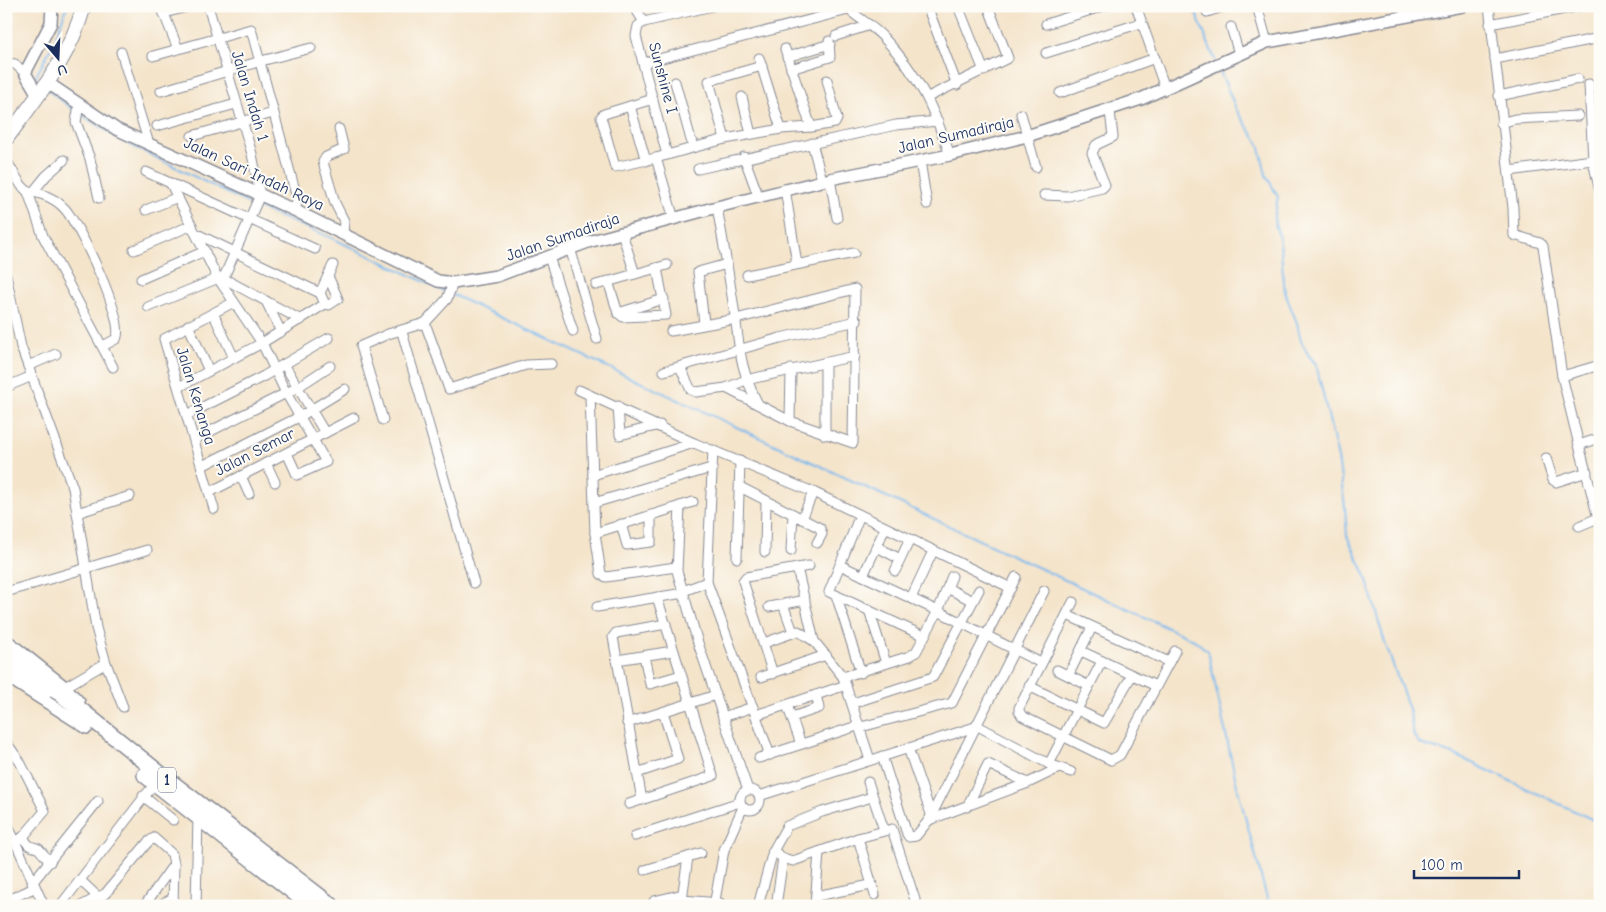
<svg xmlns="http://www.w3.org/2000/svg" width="1606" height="912" viewBox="0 0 1606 912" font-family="'Comic Neue',sans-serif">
	<rect width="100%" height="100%" fill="#fdfcf7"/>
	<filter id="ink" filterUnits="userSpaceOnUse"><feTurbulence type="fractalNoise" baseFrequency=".02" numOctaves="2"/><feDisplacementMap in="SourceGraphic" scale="10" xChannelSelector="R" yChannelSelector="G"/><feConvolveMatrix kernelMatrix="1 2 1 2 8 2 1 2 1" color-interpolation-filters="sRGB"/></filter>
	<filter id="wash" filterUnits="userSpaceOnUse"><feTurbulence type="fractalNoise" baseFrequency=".0096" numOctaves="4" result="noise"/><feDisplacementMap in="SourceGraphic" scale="20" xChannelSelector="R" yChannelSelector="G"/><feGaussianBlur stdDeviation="1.12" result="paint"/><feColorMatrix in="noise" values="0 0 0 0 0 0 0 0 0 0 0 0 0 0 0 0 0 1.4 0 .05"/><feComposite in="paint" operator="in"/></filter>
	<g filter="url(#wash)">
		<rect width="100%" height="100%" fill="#f4e4ca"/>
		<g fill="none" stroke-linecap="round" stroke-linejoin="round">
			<!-- stream -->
			<g stroke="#7ab9ee" stroke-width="2">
				<polyline points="1193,6 1215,60"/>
				<polyline points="1219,69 1237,111 1259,144 1266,175 1278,197 1274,219 1280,242 1285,293 1297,323 1301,341 1309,356 1316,364 1338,458 1345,507 1347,536 1365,574 1385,643 1409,709 1414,736 1420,744 1453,754 1600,823"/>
				<polyline points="40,84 34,80 54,42 67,6"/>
				<polyline points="48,90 74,110"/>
				<polyline points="80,114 123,141 252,205"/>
				<polyline points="257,207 334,239 446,292"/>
				<polyline points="453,295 1194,640 1208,651 1237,786 1269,906"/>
			</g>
		</g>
	</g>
	<g filter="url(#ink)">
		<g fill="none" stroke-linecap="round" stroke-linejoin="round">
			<defs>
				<g id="street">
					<polyline points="161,6 178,49"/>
					<polyline points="208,6 252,154 260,195 224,277"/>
					<polyline points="634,6 644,22"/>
					<path d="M845,6C857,18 872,25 884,38C919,75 933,107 950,155"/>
					<polyline points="927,6 957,85"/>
					<polyline points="958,6 984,71"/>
					<polyline points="1136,6 1165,88"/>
					<polyline points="1257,6 1267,42"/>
					<polyline points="1489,6 1513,208 1514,235 1540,243 1543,246 1562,376 1579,445 1600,438"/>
					<polyline points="1207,12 1225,6"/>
					<polyline points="164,13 191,6"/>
					<polyline points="1046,24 1104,6"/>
					<polyline points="1490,24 1580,6"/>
					<polyline points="1231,27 1239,54"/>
					<polyline points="836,36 870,25"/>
					<polyline points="785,49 811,127"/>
					<polyline points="121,52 149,144"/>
					<polyline points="1046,53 1141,23"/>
					<polyline points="153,56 251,29 297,198 296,211"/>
					<polyline points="787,57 830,44"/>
					<polyline points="759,58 781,129"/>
					<polyline points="1495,59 1600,38"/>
					<polyline points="6,63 15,64 25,73"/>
					<polyline points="643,63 848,10"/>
					<polyline points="791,69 830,57 829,41"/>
					<polyline points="675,82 693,147"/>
					<polyline points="1589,84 1593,161 1600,192"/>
					<polyline points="161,91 261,61 311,48"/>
					<polyline points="1060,93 1155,58"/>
					<polyline points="1499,96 1578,79"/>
					<polyline points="742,97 751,134"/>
					<polyline points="928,97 1008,58 988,6"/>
					<polyline points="653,99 604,114 601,117 615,167 656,158 725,139 781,129 811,127 835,123 837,119 827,80"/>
					<polyline points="79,105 76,122 90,159 99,198"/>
					<polyline points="630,106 646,161"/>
					<polyline points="1021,114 1036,167"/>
					<polyline points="1501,123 1515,119 1578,116"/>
					<polyline points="157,126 236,104"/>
					<polyline points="339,129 344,149 326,157 323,162 335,203 344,221 343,234"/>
					<polyline points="192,136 273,113"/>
					<polyline points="725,139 709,81 762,66"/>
					<polyline points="812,143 822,180"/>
					<polyline points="667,155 636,36 638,26 644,22 712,6"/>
					<polyline points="744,157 759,198"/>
					<polyline points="656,158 674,219"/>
					<polyline points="6,160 21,185 28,192 43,236 113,367"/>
					<polyline points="920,161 927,204"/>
					<polyline points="698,169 896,125 938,121"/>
					<polyline points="1509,171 1600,159"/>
					<polyline points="146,172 315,249"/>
					<polyline points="830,179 837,218"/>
					<polyline points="171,184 217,277 262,343 286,393 326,462 297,475 287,453"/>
					<polyline points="785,189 797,264"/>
					<path d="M28,192C41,192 56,199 65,209C79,225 127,322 116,339L103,346"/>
					<polyline points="33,192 46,176 64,160"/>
					<polyline points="1044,195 1068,196 1102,188 1105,185 1092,153 1096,145 1113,137 1110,111"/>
					<path d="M717,207C723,241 729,275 734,309C740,348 739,367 758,404"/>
					<polyline points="146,210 178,197"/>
					<polyline points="622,233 635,274"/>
					<polyline points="570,248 597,339"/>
					<polyline points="134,250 192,225"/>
					<polyline points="549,257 573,331"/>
					<polyline points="6,275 21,347 73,488 96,628 106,663 123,707"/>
					<polyline points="747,275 854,253"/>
					<polyline points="141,279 205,251"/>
					<polyline points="608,281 618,313 623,317 666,315 657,268"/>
					<polyline points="596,285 667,265"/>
					<polyline points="320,293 333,265"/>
					<polyline points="266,301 281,332"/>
					<polyline points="325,304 329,305 338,299 328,276"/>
					<polyline points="148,307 221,277 301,320"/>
					<polyline points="213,313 234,358"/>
					<polyline points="618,313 664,299"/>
					<polyline points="425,323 447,299 453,283"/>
					<polyline points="704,323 698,272 727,264"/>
					<polyline points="188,325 209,371"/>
					<polyline points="671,331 736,319 855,289 853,443 790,421 726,388"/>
					<polyline points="402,332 474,583"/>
					<polyline points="825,362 825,435"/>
					<polyline points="284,364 325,433"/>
					<polyline points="28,366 56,354"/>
					<polyline points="680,367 691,390 696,392 726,388 746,380 855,356"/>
					<polyline points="664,371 780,338 857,321"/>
					<polyline points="1562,376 1600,365"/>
					<polyline points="6,387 32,376"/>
					<polyline points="179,387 262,343 325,304 320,293 197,234"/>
					<polyline points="579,390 694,443 813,492 1011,588"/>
					<polyline points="590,396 595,533 601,574 606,577 676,567"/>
					<polyline points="618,406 620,435 660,425"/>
					<polyline points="187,415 264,376 329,338"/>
					<polyline points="383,420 361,346 388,334 425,323 449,389 526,365 551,364"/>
					<polyline points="790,421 791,369"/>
					<polyline points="195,439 298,387 330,366"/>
					<polyline points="1579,445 1598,518 1579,526"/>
					<polyline points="713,450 707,582 770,755"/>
					<polyline points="1546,458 1553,480 1556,482 1587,472"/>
					<polyline points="266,463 275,482"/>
					<polyline points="202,466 301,416 345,389"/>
					<polyline points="593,475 694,443"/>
					<polyline points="241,476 249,494"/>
					<polyline points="740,487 820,528 822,534 817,543"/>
					<polyline points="210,492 354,418"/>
					<polyline points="594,503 711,468"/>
					<polyline points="680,506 677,571 698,643 748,790"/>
					<polyline points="214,509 164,339 234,302"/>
					<polyline points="77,513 130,496"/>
					<polyline points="860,515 829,592 924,636"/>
					<polyline points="802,519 813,492"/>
					<polyline points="621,524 627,545 651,542 651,515"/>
					<polyline points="595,533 693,502"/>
					<polyline points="877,547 900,559"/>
					<polyline points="791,551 793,514"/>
					<polyline points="765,552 766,501"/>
					<polyline points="737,558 740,461"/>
					<polyline points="840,565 938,611 1041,663"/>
					<polyline points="797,568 814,641"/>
					<polyline points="895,571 910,539"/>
					<polyline points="863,576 885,528"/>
					<polyline points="947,588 973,601"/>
					<polyline points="683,591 707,582"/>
					<polyline points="6,592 147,550"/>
					<polyline points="836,595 861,673"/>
					<polyline points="911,598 933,551"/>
					<polyline points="1073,602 1019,708 1019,711 1022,716 1111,760 1120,755 1175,651"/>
					<polyline points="783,604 793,632"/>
					<polyline points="597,607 684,593"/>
					<polyline points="769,607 805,600"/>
					<polyline points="869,610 886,663"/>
					<polyline points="1067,615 1169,662"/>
					<polyline points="764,643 798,631 814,641 843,677 870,760"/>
					<polyline points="1081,651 1156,686"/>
					<polyline points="644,656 650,684 681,675"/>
					<polyline points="617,660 673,651"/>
					<polyline points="1057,670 1089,686"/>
					<polyline points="773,674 743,581 746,577 809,566"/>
					<polyline points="1069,674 1092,627"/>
					<polyline points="761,677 826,655"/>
					<polyline points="843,677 910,656 916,652 938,611 952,576"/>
					<polyline points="1029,686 1104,723 1132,675"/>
					<polyline points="65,687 106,663"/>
					<polyline points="853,703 933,677 979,590"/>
					<polyline points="787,705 801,744"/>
					<polyline points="756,715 846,685"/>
					<polyline points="723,717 753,707"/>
					<polyline points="792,717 819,708 816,695"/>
					<polyline points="627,723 716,695"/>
					<polyline points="861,727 952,703 1016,577"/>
					<polyline points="6,742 20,762 45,811 23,837 15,842"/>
					<polyline points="908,748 931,814"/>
					<polyline points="882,756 907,834 909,837 916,836 929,820 1044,591"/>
					<polyline points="759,758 860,725"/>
					<polyline points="1049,764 1102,661"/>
					<polyline points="637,773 678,759 663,712"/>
					<polyline points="868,782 884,830"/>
					<circle cx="750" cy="800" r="10"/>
					<polyline points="143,796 173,820"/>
					<polyline points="759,796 978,726 1049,764 1071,772"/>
					<polyline points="642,800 613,637 616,633 666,624"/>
					<polyline points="629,804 713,776 657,597"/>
					<polyline points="967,807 988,764 1028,783"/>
					<polyline points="929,820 1028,783 1059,768"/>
					<polyline points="6,821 44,906"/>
					<polyline points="635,836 740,802"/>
					<path d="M23,837C31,850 29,844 39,849L50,862"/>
					<polyline points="858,838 875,895"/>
					<polyline points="773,851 783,858 793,861 858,838 892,829 917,906"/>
					<polyline points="645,870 701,853"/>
					<polyline points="80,880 98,897 105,894 148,842 154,838 172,854 174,864 144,906"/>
					<polyline points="32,883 98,801"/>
					<polyline points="816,896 871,885"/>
					<polyline points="682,900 720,903"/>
					<polyline points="6,901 34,888"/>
					<polyline points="654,901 683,894"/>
					<polyline points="60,906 155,783"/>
					<polyline points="81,906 98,897"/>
					<polyline points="158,906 173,898"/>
					<polyline points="173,906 174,864"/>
					<polyline points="196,906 198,816"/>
					<polyline points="681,906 688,857"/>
					<polyline points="714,906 724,850 743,807"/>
					<polyline points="758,906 773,851 787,826 822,812 872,797"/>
					<polyline points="776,906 783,858"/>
					<polyline points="815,906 819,852"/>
				</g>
				<g id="secondary">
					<polyline points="48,83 116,129 296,211 438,281 453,283 497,276 588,242 717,207 830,179 950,155 1027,136 1141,99 1267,42 1462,6"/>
					<polyline points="38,95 25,73 51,23 52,6"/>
					<polyline points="6,640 65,687 79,702"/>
					<polyline points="6,676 87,728"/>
				</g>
				<path id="primary" d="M6,139C39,94 68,61 84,6"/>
				<g id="highway">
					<polyline points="6,650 158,772 332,906"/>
					<polyline points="6,664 44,693"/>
					<polyline points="145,775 311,906"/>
				</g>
			</defs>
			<!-- street casing -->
			<use href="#street" stroke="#888a94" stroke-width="11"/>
			<!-- secondary casing -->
			<use href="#secondary" stroke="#888a94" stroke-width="14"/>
			<!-- primary casing -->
			<use href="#primary" stroke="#888a94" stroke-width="16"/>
			<!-- highway casing -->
			<use href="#highway" stroke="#888a94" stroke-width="18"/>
			<!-- street -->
			<use href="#street" stroke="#fff" stroke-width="9"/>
			<!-- secondary -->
			<use href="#secondary" stroke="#fff" stroke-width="11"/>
			<!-- primary -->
			<use href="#primary" stroke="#fff" stroke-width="14"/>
			<!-- highway -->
			<use href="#highway" stroke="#fff" stroke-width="15"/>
		</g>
	</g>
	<g text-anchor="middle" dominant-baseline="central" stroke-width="4" stroke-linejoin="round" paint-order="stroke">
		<!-- shield labels -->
		<rect fill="#fdfcf7" stroke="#5f6c8c" stroke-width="1" x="158" y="767.5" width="18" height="25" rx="4"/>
		<g font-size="15" font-weight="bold" fill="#1b2f5e">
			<text x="167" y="780">1</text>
		</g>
		<!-- street labels -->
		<g font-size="16" fill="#1b2f5e" stroke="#fdfcf7">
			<text transform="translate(663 78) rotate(75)">Sunshine I</text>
			<text transform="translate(250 96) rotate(73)">Jalan Indah 1</text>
			<text transform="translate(956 135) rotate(-13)">Jalan Sumadiraja</text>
			<text transform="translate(254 174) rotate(25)">Jalan Sari Indah Raya</text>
			<text transform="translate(563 237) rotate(-19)">Jalan Sumadiraja</text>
			<text transform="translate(196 396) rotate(73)">Jalan Kenanga</text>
			<text transform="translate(255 452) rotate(-27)">Jalan Semar</text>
		</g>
	</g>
	<!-- margin -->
	<rect width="1606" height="912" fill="none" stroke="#fdfcf7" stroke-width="25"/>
	<!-- north arrow -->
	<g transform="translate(58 58) rotate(161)" stroke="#fdfcf7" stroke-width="4" paint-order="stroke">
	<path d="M0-4L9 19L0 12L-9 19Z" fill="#1b2f5e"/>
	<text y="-8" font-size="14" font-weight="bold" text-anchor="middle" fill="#1b2f5e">U</text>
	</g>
	<!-- scale -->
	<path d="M1414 870v8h105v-8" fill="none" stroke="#1b2f5e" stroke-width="2.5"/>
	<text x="1421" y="870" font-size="15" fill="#1b2f5e" stroke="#fdfcf7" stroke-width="4" paint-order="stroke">100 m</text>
</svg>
